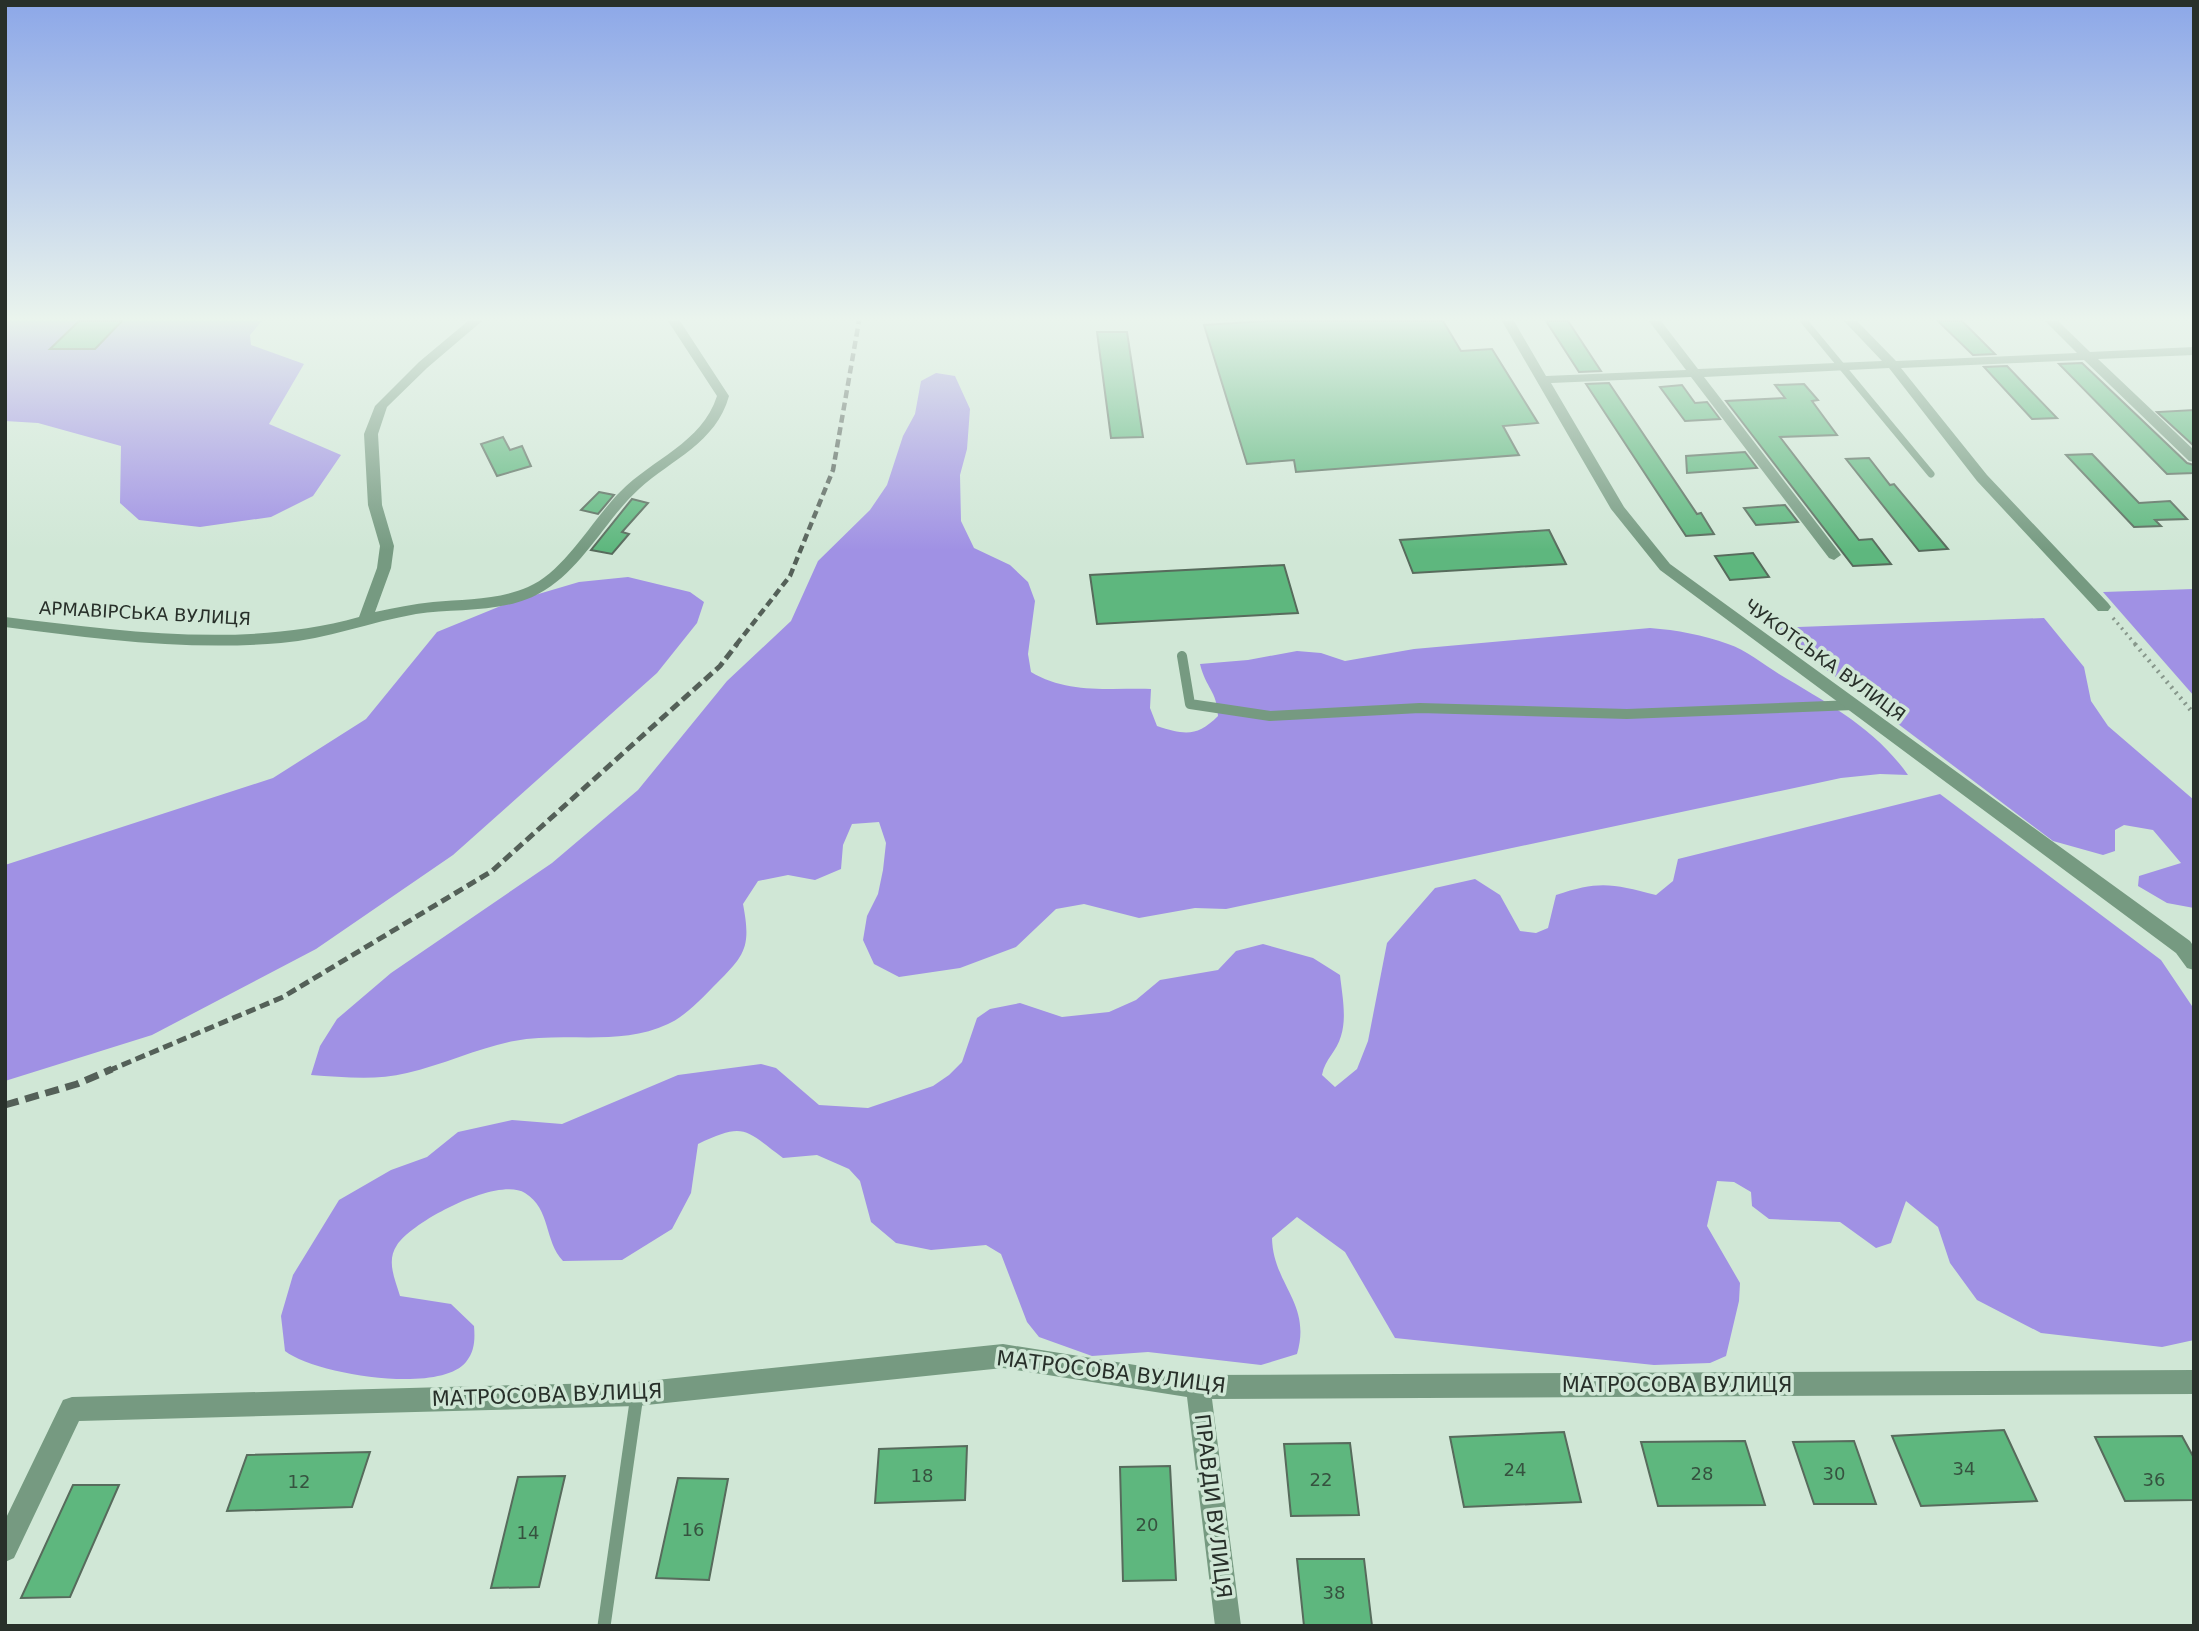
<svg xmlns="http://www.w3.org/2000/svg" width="2199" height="1631" viewBox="0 0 2199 1631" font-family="'DejaVu Sans',sans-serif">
	<rect width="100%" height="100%" fill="#d0e7d6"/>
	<!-- forest -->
	<g fill="#a091e4">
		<polygon points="5,321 262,321 250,335 251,345 304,364 269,424 341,455 313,496 271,517 200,527 139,520 120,503 121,446 38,423 5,421"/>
		<path d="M936,373L955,376L970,409L967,449L960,475L961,521L974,548L1010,565L1028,582L1035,601L1028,654L1031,672C1067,694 1110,688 1151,689L1150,708L1157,726C1185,735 1197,737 1218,716C1217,690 1206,689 1200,664L1248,660L1297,651L1321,653L1345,661L1414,649L1650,628C1677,630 1703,635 1728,644C1746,650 1763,664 1779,674C1827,703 1875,728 1908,775L1880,774L1841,778L1226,909L1195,908L1139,918L1084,904L1056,909L1016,947L960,968L899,977L874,964L863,940L867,916L878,894L883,870L886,843L879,822L852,824L843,845L841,869L815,880L788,875L758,881L743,904C751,946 746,954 717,983C702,998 686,1016 668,1024C619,1047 565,1031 514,1041C478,1048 443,1065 407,1073C375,1081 343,1077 311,1075L320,1046L337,1019L391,973L552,863L638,790L727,681L791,621L818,561L870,510L887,485L903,436L915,414L921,381Z"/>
		<polygon points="628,577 690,592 704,602 697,623 657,673 453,855 316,949 152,1035 5,1081 5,865 273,778 366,719 437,632 508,603 579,582"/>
		<polygon points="2194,589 2194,696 2103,592"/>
		<polygon points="2044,618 2084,667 2091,701 2108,726 2194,800 2194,908 2167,903 2138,886 2139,876 2181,863 2153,830 2124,825 2115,830 2115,851 2103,855 2053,841 1771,628"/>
		<path d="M1940,794L2161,960L2194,1009V1340L2162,1347L2041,1333L1977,1300L1950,1263L1938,1227L1906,1201L1891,1243L1876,1248L1840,1222L1769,1219L1752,1206L1751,1192L1734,1182L1717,1181L1707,1226L1740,1283L1739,1301L1726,1356L1710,1363L1654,1365L1395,1338L1345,1252L1297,1217L1272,1238C1273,1285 1312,1303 1297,1354L1261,1365L1148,1352L1092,1356L1039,1337L1027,1322L1001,1254L986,1245L931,1250L896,1243L871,1222L860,1181L849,1169L817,1155L783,1158C744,1129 745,1122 698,1144L691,1193L672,1229L622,1260L563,1261C544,1241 551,1209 525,1193C499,1176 414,1220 397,1245C386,1261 395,1279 400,1296L451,1304L474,1326C475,1339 475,1351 466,1362C439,1395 314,1374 285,1351L281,1316L293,1275L339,1200L391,1170L427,1157L458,1132L512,1120L562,1124L678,1075L761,1064L776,1068L819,1105L868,1108L933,1086L949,1075L962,1062L977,1018L990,1009L1020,1003L1062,1017L1109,1012L1136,1000L1160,980L1218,970L1236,951L1263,944L1313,958L1340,975C1342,994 1347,1017 1341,1036C1337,1051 1325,1059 1322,1075L1335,1087L1357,1069L1368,1041L1387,943L1435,888L1475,879L1500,895L1520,931L1536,933L1548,928L1556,895C1600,880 1613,884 1656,895L1673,881L1678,859Z"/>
	</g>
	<!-- building -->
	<g fill="#5eb77e" stroke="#576b5c" stroke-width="2">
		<polygon points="79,321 122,321 95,349 50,349"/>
		<polygon points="1266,321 1443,321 1461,351 1492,349 1538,423 1503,426 1519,455 1296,472 1294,460 1247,464 1204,325"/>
		<polygon points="1546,321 1568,321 1601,371 1579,372"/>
		<polygon points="1938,321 1962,321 1995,354 1973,355"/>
		<polygon points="1097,332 1127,332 1143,437 1111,438"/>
		<polygon points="2082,363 2187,463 2194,465 2194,473 2167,474 2059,364"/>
		<polygon points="2007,366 2027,387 2057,418 2032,419 1984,367"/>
		<polygon points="1609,383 1697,514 1701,513 1714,534 1686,536 1586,384"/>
		<polygon points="1804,384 1818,400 1812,401 1837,435 1780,437 1859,540 1872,539 1891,564 1853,566 1726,401 1785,398 1775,385"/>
		<polygon points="1682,385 1695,403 1707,402 1720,419 1685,421 1660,387"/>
		<polygon points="2194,410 2194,446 2157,412"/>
		<polygon points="503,437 510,450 522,446 531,466 497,476 481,444"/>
		<polygon points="1745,452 1757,468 1687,473 1686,456"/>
		<polygon points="2092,454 2139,503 2170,501 2187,519 2155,520 2161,526 2134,527 2066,455"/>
		<polygon points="1869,458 1890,485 1894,484 1948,549 1919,551 1846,459"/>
		<polygon points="599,492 614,495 598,514 581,510"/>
		<polygon points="632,499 648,503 622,532 629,534 612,554 591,550"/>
		<polygon points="1785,505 1798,522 1756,525 1744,508"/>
		<polygon points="1549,530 1566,564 1413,573 1400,540"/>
		<polygon points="1753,553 1769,577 1730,580 1715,556"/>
		<polygon points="1284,565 1298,613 1097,624 1090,575"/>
		<polygon points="2004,1430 2037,1501 1921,1506 1892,1436"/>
		<polygon points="1564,1432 1581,1502 1464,1507 1450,1437"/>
		<polygon points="2182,1436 2194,1458 2194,1500 2125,1501 2095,1437"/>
		<polygon points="1745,1441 1765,1505 1658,1506 1641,1442"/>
		<polygon points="1854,1441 1876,1504 1814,1504 1793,1442"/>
		<polygon points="1350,1443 1359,1515 1291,1516 1284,1444"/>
		<polygon points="967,1446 965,1500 875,1503 879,1449"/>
		<polygon points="370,1452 352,1507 227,1511 247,1455"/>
		<polygon points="1170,1466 1176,1580 1123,1581 1120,1467"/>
		<polygon points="565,1476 539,1587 491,1588 518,1477"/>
		<polygon points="678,1478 728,1479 709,1580 656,1578"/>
		<polygon points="73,1485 119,1485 70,1597 21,1598"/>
		<polygon points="1297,1559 1364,1559 1372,1626 1304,1626"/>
	</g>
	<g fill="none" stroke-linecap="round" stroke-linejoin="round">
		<!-- path-far1 -->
		<polyline stroke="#88988c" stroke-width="3.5" stroke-dasharray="2 4.5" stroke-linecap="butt" points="2113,618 2136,645"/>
		<!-- path -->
		<polyline stroke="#88988c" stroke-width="4.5" stroke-dasharray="2 5" stroke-linecap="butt" points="2135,644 2194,714"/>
		<!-- service-far2 -->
		<polyline stroke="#769a81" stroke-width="7" points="1804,321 1931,474"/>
		<!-- service-far1 -->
		<polyline stroke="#769a81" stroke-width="10" points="1182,656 1190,704 1270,716 1420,708 1627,714 1853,705"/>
		<!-- service -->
		<polyline stroke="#769a81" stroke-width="13" points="604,1626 637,1395"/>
		<!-- minor -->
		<g fill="#769a81" fill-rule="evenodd">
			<path d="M468,321H482L427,368L387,407L378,434L382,505L394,546L391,568L375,612C394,608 414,604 433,602C465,599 498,600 528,587C564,572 592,520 620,492C652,459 702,443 717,396L668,321H680L729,396C716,443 672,459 639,489C606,519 584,566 545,590C508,614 458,608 416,614C370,622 327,639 281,643C189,651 96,639 5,627V617C122,631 244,649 359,617L377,568L380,546L368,505L364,434L375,406L419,362Z"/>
			<polygon points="1502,321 1514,321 1546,376 1686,370 1649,321 1661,321 1698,369 1882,361 1844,321 1857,321 1896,361 2077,353 2045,321 2058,321 2090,352 2194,347 2194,355 2098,359 2194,450 2194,462 2189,461 2084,360 1901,368 1987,475 2108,603 2111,607 2108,611 2098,611 1977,481 1889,368 1704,377 1839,552 1841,555 1834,560 1829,558 1691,377 1551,383 1624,507 1670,564 2190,941 2194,947 2194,970 2187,968 2176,953 1660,570 1611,509"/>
			<polygon points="1003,1344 1198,1375 2194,1370 2194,1394 1212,1399 1241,1626 1215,1626 1187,1397 1003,1368 637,1406 79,1421 14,1558 5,1562 5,1520 63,1400 72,1397 637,1382"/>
		</g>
		<!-- rail-far2 -->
		<polyline stroke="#546058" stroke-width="4.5" stroke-dasharray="8 4.5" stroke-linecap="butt" points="736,645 790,576 833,470 859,321"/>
		<!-- rail-far1 -->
		<polyline stroke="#546058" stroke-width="5" stroke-dasharray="10 5" stroke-linecap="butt" points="108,1071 283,997 492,871 720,666 737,644"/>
		<!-- rail -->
		<polyline stroke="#546058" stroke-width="7" stroke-dasharray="14 7" stroke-linecap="butt" points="5,1105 77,1084 112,1069"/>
	</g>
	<!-- sky -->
	<linearGradient id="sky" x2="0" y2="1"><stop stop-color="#8ca7e8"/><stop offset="0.58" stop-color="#eaf4ed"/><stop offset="1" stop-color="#eaf4ed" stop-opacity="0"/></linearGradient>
	<rect width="2199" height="550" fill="url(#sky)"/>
	<g text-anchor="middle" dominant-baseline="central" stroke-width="7" stroke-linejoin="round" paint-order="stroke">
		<!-- street labels -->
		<g font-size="18" fill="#28302a" stroke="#d0e7d6">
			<text transform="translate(145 613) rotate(3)">АРМАВІРСЬКА ВУЛИЦЯ</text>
			<text transform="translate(1825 660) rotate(36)">ЧУКОТСЬКА ВУЛИЦЯ</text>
		</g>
		<!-- near-number labels -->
		<g font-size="18" fill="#36523f">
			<text x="1964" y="1468">34</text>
			<text x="1515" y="1469">24</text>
			<text x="1702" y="1473">28</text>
			<text x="1834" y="1473">30</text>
			<text x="922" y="1475">18</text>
			<text x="1321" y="1479">22</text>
			<text x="2154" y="1479">36</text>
			<text x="299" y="1481">12</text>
			<text x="1147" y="1524">20</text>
			<text x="693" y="1529">16</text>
			<text x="528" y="1532">14</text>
			<text x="1334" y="1592">38</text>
		</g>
		<!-- near-street labels -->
		<g font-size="21" fill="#28302a" stroke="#d0e7d6">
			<text transform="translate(1111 1372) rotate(7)">МАТРОСОВА ВУЛИЦЯ</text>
			<text x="1677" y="1385">МАТРОСОВА ВУЛИЦЯ</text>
			<text transform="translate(547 1395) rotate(-2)">МАТРОСОВА ВУЛИЦЯ</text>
			<text transform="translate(1213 1506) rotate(83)">ПРАВДИ ВУЛИЦЯ</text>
		</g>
	</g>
	<!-- border -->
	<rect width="2199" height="1631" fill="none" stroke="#28302a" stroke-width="14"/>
</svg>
